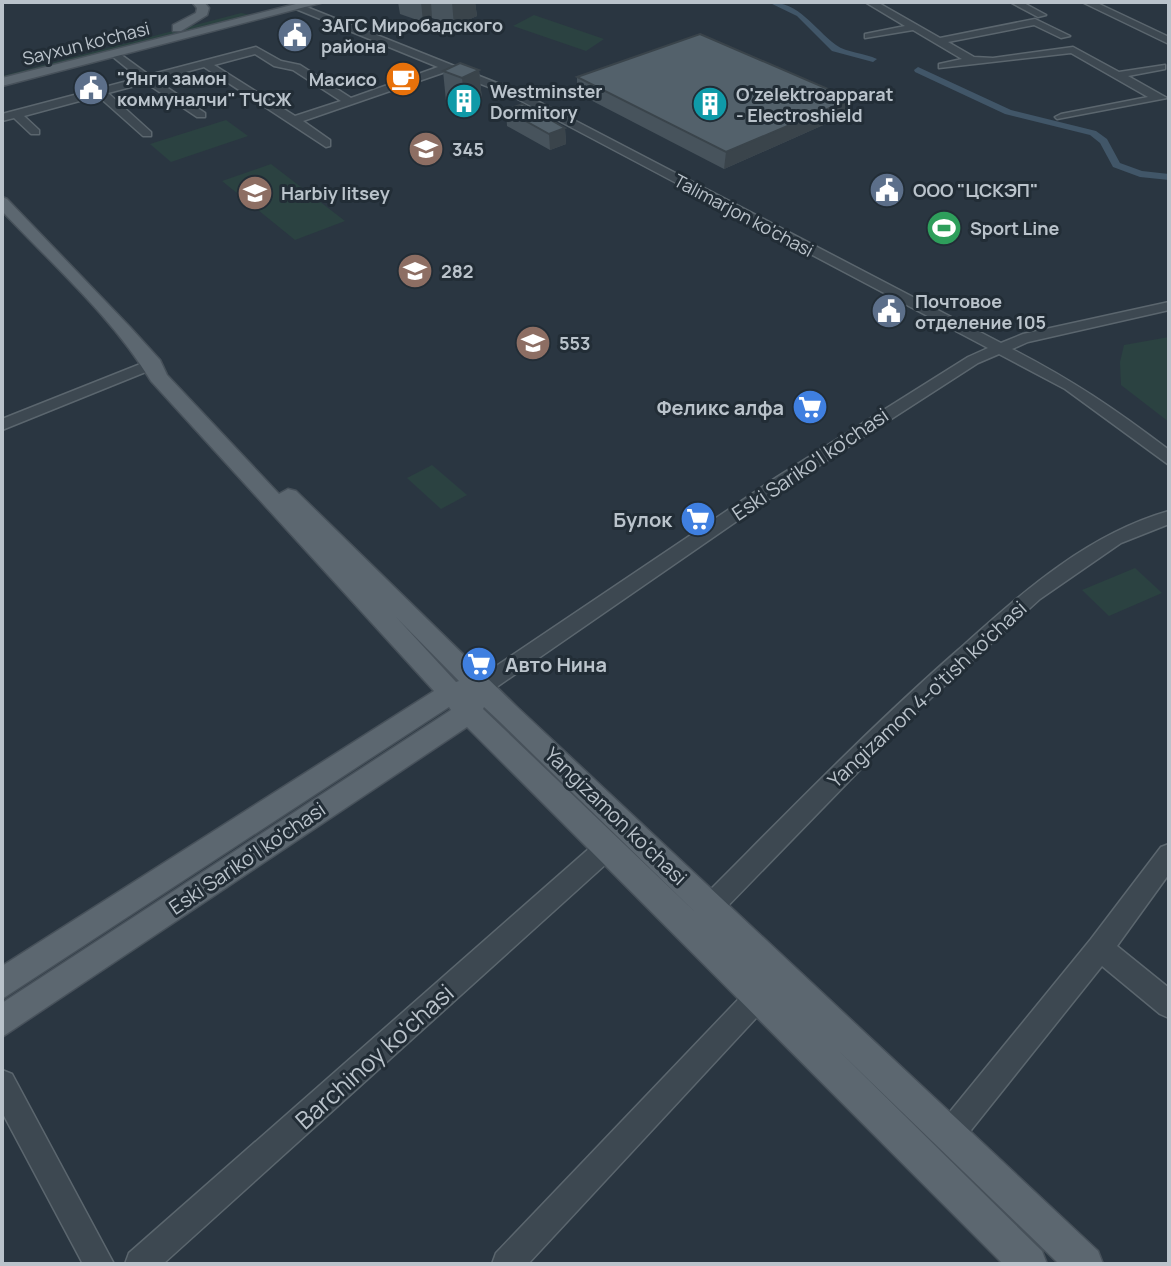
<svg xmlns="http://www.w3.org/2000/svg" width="1171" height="1266" viewBox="0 0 1171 1266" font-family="Manrope,sans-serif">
	<rect width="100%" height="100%" fill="#2a3641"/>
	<!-- green -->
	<g fill="#2b4241">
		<polygon points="241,13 250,15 2,80 2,76"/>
		<polygon points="534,15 604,39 586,51 513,26"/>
		<polygon points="226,120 248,136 171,162 150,144"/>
		<polygon points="271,164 345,221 295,240 222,181"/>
		<polygon points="1169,337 1169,422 1121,385 1120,362 1124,345"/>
		<polygon points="432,465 467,495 441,509 407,478"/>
		<polygon points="1135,568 1162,593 1109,616 1082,590"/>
	</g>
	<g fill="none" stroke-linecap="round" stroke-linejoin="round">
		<!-- canal -->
		<g fill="#415668" fill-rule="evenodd">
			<path d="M768,2C800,2 813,28 836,45C847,53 865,53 877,59L873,62L832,51L797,16Z"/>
			<polygon points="918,67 1011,110 1096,131 1107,139 1120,163 1142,171 1169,174 1169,180 1140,177 1113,167 1100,143 1090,135 1005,114 915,72 914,70"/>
		</g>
		<defs>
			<g id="minor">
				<polygon points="865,2 877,2 940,38 1035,19 1070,36 1061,38 1034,25 948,42 974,57 993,58 1073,47 1119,72 1165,65 1165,69 1128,76 1167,98 1057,119 1055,117 1061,114 1148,97 1071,53 939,68 939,64 962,59 913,30 865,38 865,34 905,26"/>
				<polygon points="1010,2 1022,2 1046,15 1038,17"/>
				<polygon points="1082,2 1095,2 1169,37 1169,44"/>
				<path d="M299,4L522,93L1001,343L1023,334L1169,302V310L1028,342L1012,349C1072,380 1115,409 1169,450V465L1065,389L999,354L978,363L789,485L488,693L481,695L474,693L471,687L474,681L777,477L968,357L988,348L514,97L448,71L303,121L330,140V146L326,147L204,67L156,80L205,113V117H197L146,83L108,93L151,132V136H143L98,96L24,116L39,130V134H31L14,118L2,121V114L139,78L112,56L111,54L116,51L149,75L256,47L281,61L300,65L351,98L438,67L296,9ZM255,54L274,66L293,70L341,101L295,116L214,65Z"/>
				<polygon points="153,359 161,364 158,367 2,430 2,419"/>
				<path d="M1169,511V524L1121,543L1040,599L919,709L720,914L711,918L702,914L699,906L702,898C786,814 868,729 957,651C1021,594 1085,535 1169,511Z"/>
				<polygon points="608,836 616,839 620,847 616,855 163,1264 125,1264 129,1253 600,839"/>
				<polygon points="1169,844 1169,874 1117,946 1169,988 1169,1018 1160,1014 1102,966 960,1144 950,1148 940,1144 936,1134 940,1124 1091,939 1161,847"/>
				<polygon points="760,982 769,986 773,995 769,1004 528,1264 492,1264 496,1253 751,986"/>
				<polygon points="2,1070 12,1074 114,1264 83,1264 2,1112"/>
			</g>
			<g id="major">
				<polygon points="192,2 204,2 209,8 207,15 181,31 173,31 173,25 196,13 197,8"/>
				<polygon points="304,2 324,2 2,86 2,78"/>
				<path d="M2,197L7,199L130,327L160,360L167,375L279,494L288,489L296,491L516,706L1098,1251L1103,1264H1059L839,1051L1042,1251L1047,1264H1003L467,727L2,1037V1003L451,710L449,707L2,999V966L434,691L151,381C113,318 53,265 2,211ZM396,617L459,681L456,682ZM484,707L498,720L695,912L483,709Z"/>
			</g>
		</defs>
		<!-- minor casing -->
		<use href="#minor" stroke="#5b666e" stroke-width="3"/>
		<!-- major casing -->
		<use href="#major" stroke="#47515a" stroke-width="3"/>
		<!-- minor -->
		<use href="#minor" fill="#3d4851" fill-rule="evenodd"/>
		<!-- major -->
		<use href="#major" fill="#5c6770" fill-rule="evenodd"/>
	</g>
	<!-- wall -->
	<g fill="#47535c">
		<polygon points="398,2 475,2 477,16 454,26 432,18 423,22 400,14"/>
		<polygon points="479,70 482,100 465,108 446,101 443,71"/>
		<polygon points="577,77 851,99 848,114 724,169 577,93"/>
		<polygon points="506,110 565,128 566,144 550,150 507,126"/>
	</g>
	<!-- shaded-wall -->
	<g fill="#3a444b">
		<polygon points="421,2 431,2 432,18 423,22"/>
		<polygon points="452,2 475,2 477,16 454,26"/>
		<polygon points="479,70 482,100 465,108 462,78"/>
		<polygon points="851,99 848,114 724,169 726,152"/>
		<polygon points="565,128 566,144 550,150 549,134"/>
	</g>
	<!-- building -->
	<g fill="#53616b" stroke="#3a444b" stroke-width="2">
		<polygon points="700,34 851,99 726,152 577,77"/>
		<polygon points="460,63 479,70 462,78 443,71"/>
		<polygon points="522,104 565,128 549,134 506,110"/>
	</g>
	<!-- icons -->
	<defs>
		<symbol id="civic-disc" viewBox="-11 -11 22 22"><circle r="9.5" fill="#5c6f8a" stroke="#222d36"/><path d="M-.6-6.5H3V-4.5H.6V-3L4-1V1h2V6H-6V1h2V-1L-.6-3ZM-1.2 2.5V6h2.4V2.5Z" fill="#fff"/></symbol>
		<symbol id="cafe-disc" viewBox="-11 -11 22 22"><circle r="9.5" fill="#e8710a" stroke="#222d36"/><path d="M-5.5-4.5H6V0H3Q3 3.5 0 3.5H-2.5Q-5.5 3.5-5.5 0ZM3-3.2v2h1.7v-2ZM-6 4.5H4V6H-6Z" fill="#fff"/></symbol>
		<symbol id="building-disc" viewBox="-11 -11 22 22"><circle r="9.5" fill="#0f9aa8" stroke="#222d36"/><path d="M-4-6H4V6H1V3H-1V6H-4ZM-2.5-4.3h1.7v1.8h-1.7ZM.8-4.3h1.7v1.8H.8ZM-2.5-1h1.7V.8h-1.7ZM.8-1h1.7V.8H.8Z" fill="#fff"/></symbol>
		<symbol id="school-disc" viewBox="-11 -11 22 22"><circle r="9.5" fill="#8d6e63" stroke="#222d36"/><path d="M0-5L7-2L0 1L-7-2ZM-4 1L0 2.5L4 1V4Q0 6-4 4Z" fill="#fff"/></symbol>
		<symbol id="university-disc" viewBox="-11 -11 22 22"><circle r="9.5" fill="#8d6e63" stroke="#222d36"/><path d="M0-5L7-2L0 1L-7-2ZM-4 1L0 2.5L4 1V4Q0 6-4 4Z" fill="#fff"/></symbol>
		<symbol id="stadium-disc" viewBox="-11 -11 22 22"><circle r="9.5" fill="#2e9e5b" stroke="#222d36"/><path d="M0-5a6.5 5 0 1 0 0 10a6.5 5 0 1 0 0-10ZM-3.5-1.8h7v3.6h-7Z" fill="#fff"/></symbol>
		<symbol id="supermarket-disc" viewBox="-11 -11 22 22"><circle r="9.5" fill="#3f7fe0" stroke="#222d36"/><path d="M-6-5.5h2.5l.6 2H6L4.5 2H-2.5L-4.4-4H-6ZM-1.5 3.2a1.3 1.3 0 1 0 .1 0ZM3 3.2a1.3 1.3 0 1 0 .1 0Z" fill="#fff"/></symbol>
	</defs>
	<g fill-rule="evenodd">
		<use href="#civic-disc" x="275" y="15" width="40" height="40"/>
		<use href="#cafe-disc" x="383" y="59" width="40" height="40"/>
		<use href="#civic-disc" x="71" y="68" width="40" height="40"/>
		<use href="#building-disc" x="444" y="81" width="40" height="40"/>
		<use href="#building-disc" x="690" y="84" width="40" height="40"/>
		<use href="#school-disc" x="406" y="129" width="40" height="40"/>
		<use href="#civic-disc" x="867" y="170" width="40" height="40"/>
		<use href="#university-disc" x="235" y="173" width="40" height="40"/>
		<use href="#stadium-disc" x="924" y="208" width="40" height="40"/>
		<use href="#school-disc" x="395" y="251" width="40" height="40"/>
		<use href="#civic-disc" x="869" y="291" width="40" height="40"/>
		<use href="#school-disc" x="513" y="323" width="40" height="40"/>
		<use href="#supermarket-disc" x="790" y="387" width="40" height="40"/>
		<use href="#supermarket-disc" x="678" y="499" width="40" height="40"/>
		<use href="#supermarket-disc" x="459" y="644" width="40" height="40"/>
	</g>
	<g text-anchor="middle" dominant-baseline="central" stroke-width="6" stroke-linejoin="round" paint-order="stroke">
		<!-- far-poi labels -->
		<g font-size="18" font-weight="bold" fill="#bac3cb" stroke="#222d36" text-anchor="start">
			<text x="321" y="25">ЗАГС Миробадского<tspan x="321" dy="21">района</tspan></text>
			<text x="117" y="78">"Янги замон<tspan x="117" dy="21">коммуналчи" ТЧСЖ</tspan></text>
			<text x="377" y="79" text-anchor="end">Масисо</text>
			<text x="490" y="91">Westminster<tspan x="490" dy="21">Dormitory</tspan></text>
			<text x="736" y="94">O'zelektroapparat<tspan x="736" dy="21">- Electroshield</tspan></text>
			<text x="452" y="149">345</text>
			<text x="913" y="190">ООО "ЦСКЭП"</text>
			<text x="281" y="193">Harbiy litsey</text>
			<text x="970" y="228">Sport Line</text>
			<text x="441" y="271">282</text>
			<text x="915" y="301">Почтовое<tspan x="915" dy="21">отделение 105</tspan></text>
			<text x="559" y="343">553</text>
		</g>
		<!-- far-street labels -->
		<g font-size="18" fill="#bac3cb" stroke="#222d36">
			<text transform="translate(86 43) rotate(-14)">Sayxun ko'chasi</text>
			<text transform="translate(744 215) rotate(28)">Talimarjon ko'chasi</text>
		</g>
		<!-- poi labels -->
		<g font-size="20" font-weight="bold" fill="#bac3cb" stroke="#222d36" text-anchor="end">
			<text x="784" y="407">Феликс алфа</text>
			<text x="672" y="519">Булок</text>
			<text x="505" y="664" text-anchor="start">Авто Нина</text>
		</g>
		<!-- street labels -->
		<g font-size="20" fill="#bac3cb" stroke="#222d36">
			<text transform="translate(810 464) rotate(-34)">Eski Sariko'l ko'chasi</text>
			<text transform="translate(927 694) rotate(-43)">Yangizamon 4-o'tish ko'chasi</text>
			<text transform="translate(616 816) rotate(44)">Yangizamon ko'chasi</text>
			<text transform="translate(247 858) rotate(-34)">Eski Sariko'l ko'chasi</text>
		</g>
		<!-- near-street labels -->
		<g font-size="24" fill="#bac3cb" stroke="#222d36">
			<text transform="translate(374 1056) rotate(-42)">Barchinoy ko'chasi</text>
		</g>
	</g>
	<!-- border -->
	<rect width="1171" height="1266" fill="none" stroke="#bac3cb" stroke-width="8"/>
</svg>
